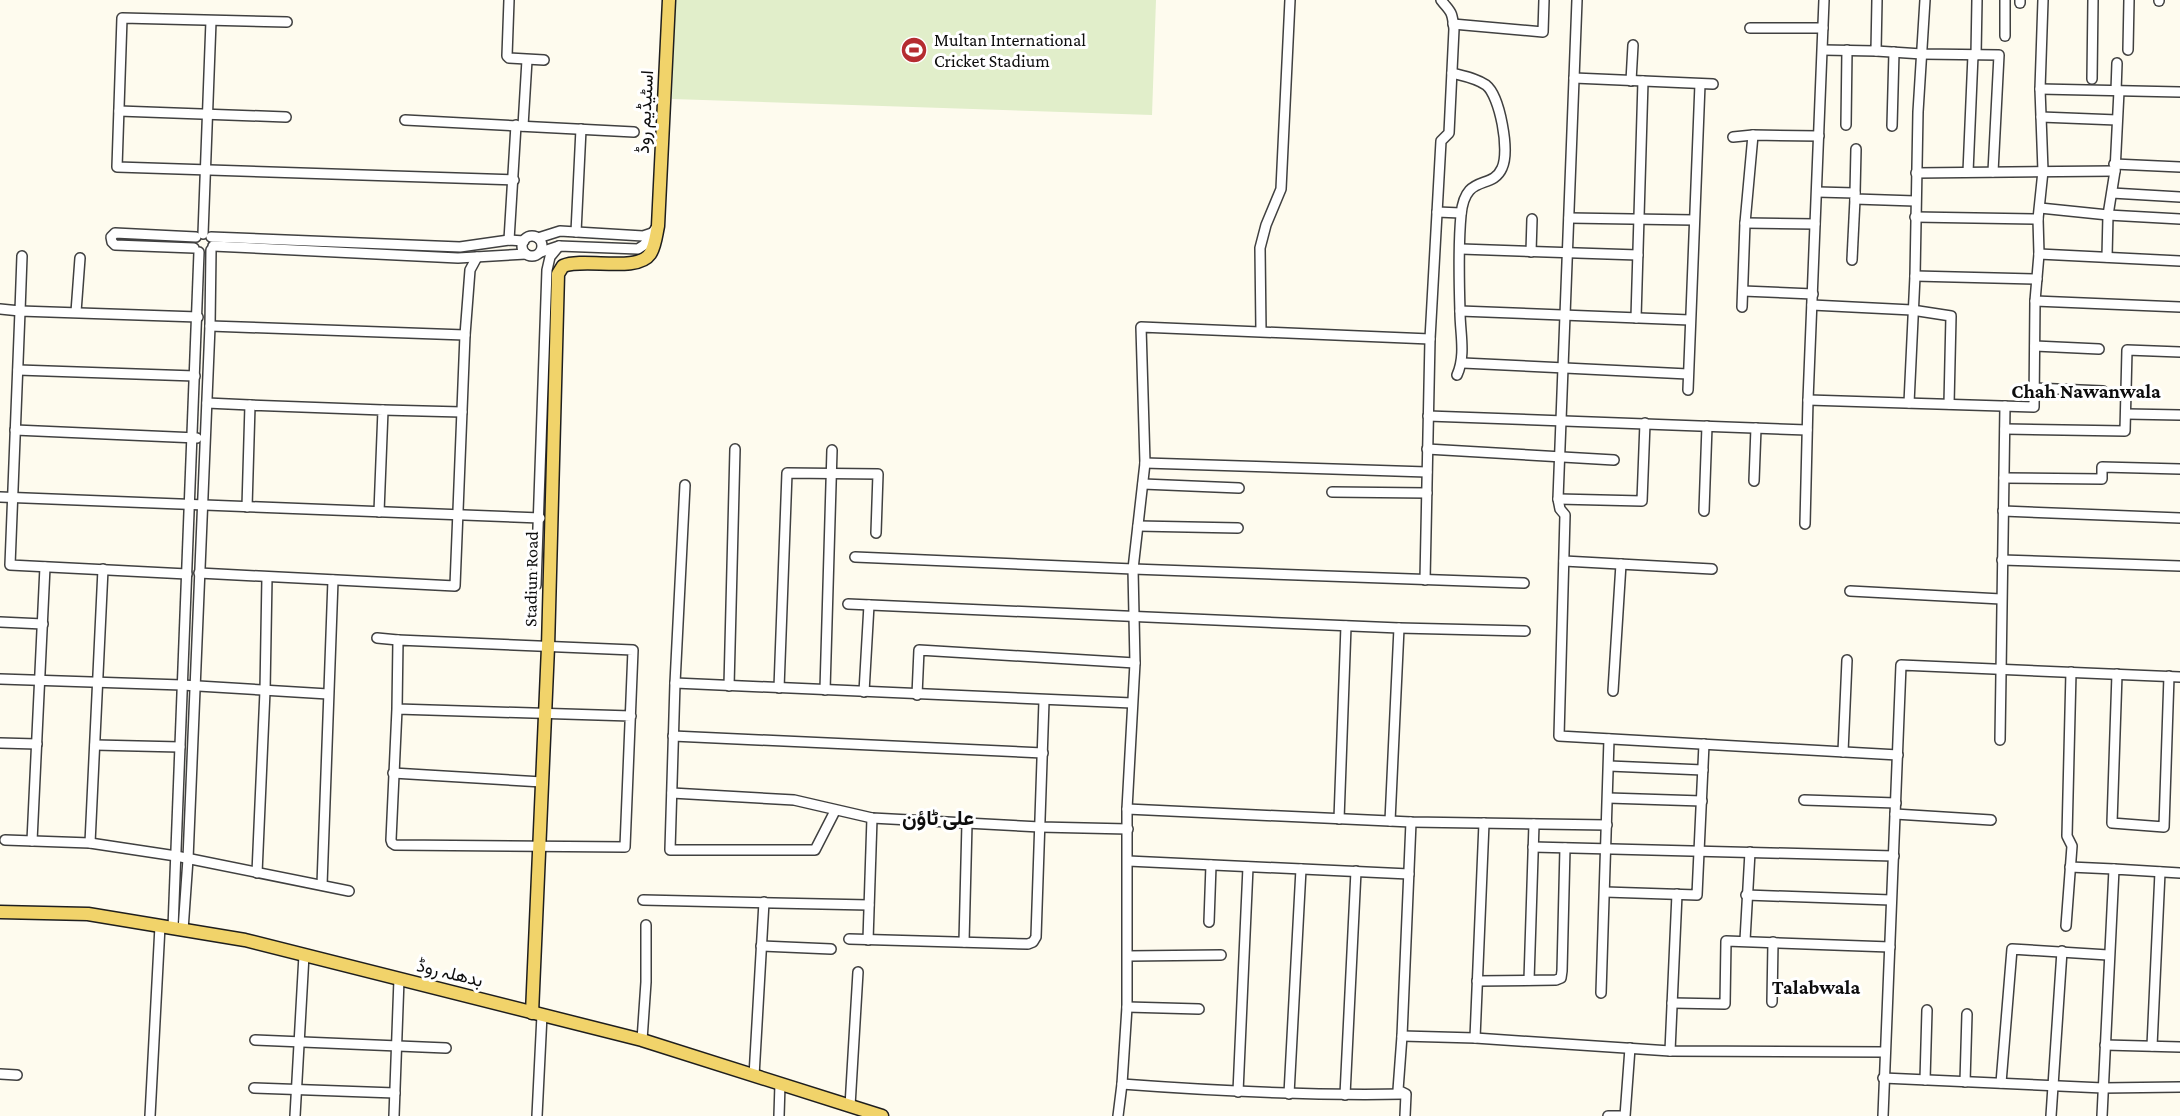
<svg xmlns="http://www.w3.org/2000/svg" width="2180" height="1116" viewBox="0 0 2180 1116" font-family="'Crimson Pro',Vazirmatn,serif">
	<rect width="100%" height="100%" fill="#fefbee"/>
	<!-- pitch -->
	<polygon fill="#e1eeca" points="675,0 1156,0 1152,115 672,99"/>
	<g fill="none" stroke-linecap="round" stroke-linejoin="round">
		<defs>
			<g id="minor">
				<polyline points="509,0 507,56 509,58 544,60"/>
				<polyline points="1577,0 1558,499 1560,509 1565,515 1559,736 1898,755"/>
				<polyline points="2159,1 2159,0"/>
				<polyline points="2020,3 2020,0"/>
				<polyline points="287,22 122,18 117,167 514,180"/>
				<polyline points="1453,24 1543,32 1544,0"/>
				<polyline points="1750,28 1823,28"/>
				<polyline points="2005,36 2005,0"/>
				<polyline points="1823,50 1876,51 1877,0"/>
				<polyline points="2128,50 2129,0"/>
				<polyline points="1876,51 1922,54 1999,55 1993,172"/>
				<polyline points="1976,55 1977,0"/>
				<path d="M1452,73C1464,76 1476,78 1486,85C1500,96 1510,151 1502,168C1492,191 1465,172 1461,215C1458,247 1459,280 1460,312C1460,333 1466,355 1457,375"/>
				<polyline points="1574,78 1713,84"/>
				<polyline points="2092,79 2093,0"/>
				<polyline points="1631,81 1633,45"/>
				<polyline points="2040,89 2180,92"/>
				<polyline points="2116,91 2117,63"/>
				<polyline points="119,111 286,117"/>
				<polyline points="2041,117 2117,120"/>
				<polyline points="405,120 634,132"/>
				<polyline points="1846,125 1847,50"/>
				<polyline points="523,126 527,60"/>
				<polyline points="1892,126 1894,52"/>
				<polyline points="1733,137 1753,135 1819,136"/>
				<polyline points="2114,164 2180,167"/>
				<polyline points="1968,172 1973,55"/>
				<polyline points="1916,173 2115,171"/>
				<polyline points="1817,192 1855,193 1855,199 1915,201"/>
				<polyline points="1855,193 1856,149"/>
				<polyline points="2112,193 2180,197"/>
				<polyline points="2040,208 2108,215 2180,219"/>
				<polyline points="1437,212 1461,213"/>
				<polyline points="1915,217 2038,219"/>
				<polyline points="1569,218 1694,220"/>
				<polyline points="1745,223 1815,224"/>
				<polyline points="576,232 581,129"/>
				<polyline points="203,234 211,21"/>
				<circle cx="532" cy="246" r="10"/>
				<polyline points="211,237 460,247 509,240 524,241"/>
				<polyline points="538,238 560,231 643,236 652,233"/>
				<polyline points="509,240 516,125"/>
				<polyline points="213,246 458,258 526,254"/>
				<polyline points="194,248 115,245 112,242 111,237 115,233 196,237"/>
				<polyline points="1461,249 1638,255"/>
				<polyline points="541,252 559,246 638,249 644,245 656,228"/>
				<polyline points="1531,252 1532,219"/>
				<polyline points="2039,254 2180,261"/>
				<polyline points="2107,257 2108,215 2115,171 2119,91"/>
				<polyline points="1852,260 1855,199"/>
				<polyline points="1915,276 2037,279"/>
				<polyline points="1743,291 1813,294"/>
				<polyline points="2035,301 2180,307"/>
				<polyline points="1812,305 1912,310 1951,316 1949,404"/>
				<polyline points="1742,307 1745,223 1753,135"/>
				<polyline points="0,309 20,311 22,256"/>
				<polyline points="1460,311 1690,320"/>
				<polyline points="76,312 80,258"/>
				<polyline points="1636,318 1643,81"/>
				<polyline points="210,326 465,335"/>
				<polyline points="1261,331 1260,248 1266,225 1281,189 1290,0"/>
				<polyline points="2035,346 2099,349"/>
				<polyline points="1463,363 1688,374"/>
				<polyline points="18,370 195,376"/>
				<polyline points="2034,388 2103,391"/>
				<polyline points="1688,390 1700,84"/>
				<polyline points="1808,400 2034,407 2035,301 2039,254 2038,219 2043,171 2040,89 2043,0"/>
				<polyline points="207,403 250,405"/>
				<polyline points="1909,403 1915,276 1918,112 1925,0"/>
				<polyline points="383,410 462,412"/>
				<polyline points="2127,414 2180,415"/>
				<polyline points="1428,416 1807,430"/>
				<polyline points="2005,429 2125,431 2127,350 2180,352"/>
				<polyline points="15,430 197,438"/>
				<polyline points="1427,449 1614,460"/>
				<polyline points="1145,463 1427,472"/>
				<polyline points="2004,478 2102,479 2102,467 2180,469"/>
				<polyline points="1754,481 1756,428"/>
				<polyline points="1143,484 1239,488"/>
				<polyline points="685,485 675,683 670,850 815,850 835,811"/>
				<polyline points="1332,492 1427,493"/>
				<polyline points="0,497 540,518"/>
				<polyline points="1558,499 1642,501 1645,423"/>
				<polyline points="247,507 250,405 383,410 379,512"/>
				<polyline points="1704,511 1707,426"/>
				<polyline points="2003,511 2180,518"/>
				<polyline points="1805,524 1808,400 1824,0"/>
				<polyline points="1138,526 1238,528"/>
				<polyline points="855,557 1133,569 1524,583"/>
				<polyline points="2002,560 2180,566"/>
				<polyline points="1564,561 1712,569"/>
				<polyline points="199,573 455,586 465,335 470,270 477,257"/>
				<polyline points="187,574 10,565 20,311 198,317"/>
				<path d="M1425,580L1430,339L1441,141L1449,133L1454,29C1452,10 1451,13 1441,0"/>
				<polyline points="536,585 547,270 550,257 559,246"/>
				<polyline points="1850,591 2001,599"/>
				<polyline points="848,604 1399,628 1525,631"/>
				<polyline points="0,622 43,624"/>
				<polyline points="377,638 398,640"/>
				<polyline points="2117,674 2112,823 2164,827 2169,676"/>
				<polyline points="0,679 182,685 328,694"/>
				<polyline points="675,683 1132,703"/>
				<polyline points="729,686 735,449"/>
				<polyline points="779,688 787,473 878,474 876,533"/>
				<polyline points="825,690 832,450"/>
				<polyline points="1613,691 1621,564"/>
				<polyline points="864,692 869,605"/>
				<polyline points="917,695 919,650 1135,663"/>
				<polyline points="397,709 391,840 392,843 395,845 625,847 633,650 398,640 397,709 631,716"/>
				<polyline points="673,736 1043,753"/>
				<polyline points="2000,740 2005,406"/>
				<polyline points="0,743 37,744"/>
				<polyline points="95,745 180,747"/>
				<polyline points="1843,752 1847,660"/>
				<polyline points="1609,766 1703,770"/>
				<polyline points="393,773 542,782"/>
				<polyline points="672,793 794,800 872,818 1040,827 1128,829"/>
				<polyline points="1608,798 1702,801"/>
				<polyline points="1804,800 1896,803"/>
				<polyline points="1127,809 1411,822 1607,825"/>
				<polyline points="1895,814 1991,820"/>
				<polyline points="1339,819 1346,626"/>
				<polyline points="1390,821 1399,628"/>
				<polyline points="5,840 90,843 176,856 349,891"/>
				<polyline points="32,841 45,567"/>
				<polyline points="90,843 103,569"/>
				<polyline points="1533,847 1894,856"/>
				<polyline points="1128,861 1409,874"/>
				<polyline points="2070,867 2114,869"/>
				<polyline points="257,873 265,691 267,577"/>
				<polyline points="322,885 333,580"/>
				<polyline points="1605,892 1697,895 1704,744"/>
				<polyline points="1746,895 1891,900"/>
				<polyline points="643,900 869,905"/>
				<polyline points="1209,922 1211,865"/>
				<polyline points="2066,926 2072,846 2067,836 2071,672"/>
				<polyline points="173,928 199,252"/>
				<polyline points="183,930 188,859 210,326 211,250"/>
				<polyline points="849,939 1028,944 1033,942 1036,937 1044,701"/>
				<polyline points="868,940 872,818"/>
				<polyline points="1745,940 1750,852"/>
				<polyline points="964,942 967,823"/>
				<polyline points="761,946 831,949"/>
				<polyline points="1128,956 1221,955"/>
				<polyline points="1529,980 1534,824"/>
				<polyline points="1477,981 1556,980 1561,978 1562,971 1565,848"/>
				<polyline points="1601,993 1609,739"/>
				<polyline points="1772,1002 1773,942"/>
				<polyline points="1672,1003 1725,1004 1726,941 1890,947"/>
				<polyline points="1127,1007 1199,1009"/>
				<polyline points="1402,1036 1475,1038 1670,1051 1884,1052"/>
				<polyline points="1475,1038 1484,823"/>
				<polyline points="255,1040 446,1048"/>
				<polyline points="642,1040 646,982 646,925"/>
				<polyline points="2105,1045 2180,1047"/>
				<polyline points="2152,1046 2160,872"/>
				<polyline points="1670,1051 1677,894"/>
				<polyline points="0,1074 17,1075"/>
				<polyline points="754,1076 764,902"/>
				<polyline points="1883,1078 2103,1088 2180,1087"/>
				<polyline points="1925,1080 1927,1010"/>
				<polyline points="1965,1082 1967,1014"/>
				<polyline points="2001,1083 2012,949 2108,955"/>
				<path d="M1122,1084C1216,1091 1310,1096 1404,1094"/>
				<polyline points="254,1088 395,1093"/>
				<polyline points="1238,1092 1248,867"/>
				<polyline points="1289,1094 1301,869"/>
				<polyline points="1345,1095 1356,871"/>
				<polyline points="850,1106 858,972"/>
				<polyline points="150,1116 160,926"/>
				<polyline points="295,1116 304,955"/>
				<polyline points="394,1116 399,979"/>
				<polyline points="537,1116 542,1015"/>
				<polyline points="779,1116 780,1084"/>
				<polyline points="1118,1116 1122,1084 1127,1007 1127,809 1135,663 1133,569 1145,463 1141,327 1430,339"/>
				<polyline points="1405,1116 1406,1094 1398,1090 1402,1036 1411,822"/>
				<polyline points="1608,1116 1620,1116"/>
				<polyline points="1625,1116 1630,1048"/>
				<polyline points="1883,1116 1901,665 2180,677"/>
				<polyline points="2051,1116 2062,951"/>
				<polyline points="2102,1116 2114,869 2180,873"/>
			</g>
			<g id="major">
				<polyline points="0,912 88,914 245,940 642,1040 882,1116"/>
				<path d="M532,1013L548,647L558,274L563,266C584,257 637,273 650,254C655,247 656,235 658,226L669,0"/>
			</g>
		</defs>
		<!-- minor casing -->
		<use href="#minor" stroke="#404040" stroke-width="12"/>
		<!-- major casing -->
		<use href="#major" stroke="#1e1e1e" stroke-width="15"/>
		<!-- minor -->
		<use href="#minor" stroke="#fff" stroke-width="9"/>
		<!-- major -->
		<use href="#major" stroke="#f1d36a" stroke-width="12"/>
	</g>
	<!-- icons -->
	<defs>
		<symbol id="stadium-disc" viewBox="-11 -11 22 22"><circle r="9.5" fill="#b52c30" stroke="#fff"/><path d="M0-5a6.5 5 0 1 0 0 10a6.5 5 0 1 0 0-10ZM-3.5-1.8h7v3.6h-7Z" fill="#fff"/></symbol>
	</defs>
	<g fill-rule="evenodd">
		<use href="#stadium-disc" x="899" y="35" width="30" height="30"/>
	</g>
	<g text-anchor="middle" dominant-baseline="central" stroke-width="6" stroke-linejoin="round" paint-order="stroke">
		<!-- poi labels -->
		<g font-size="18" fill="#0d0d0d" stroke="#fff" text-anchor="start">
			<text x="934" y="40">Multan International<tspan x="934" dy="21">Cricket Stadium</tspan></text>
		</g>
		<!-- street labels -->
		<g font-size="18" fill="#0d0d0d" stroke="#fff">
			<text transform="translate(645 112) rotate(-87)">اسٹیڈیم روڈ</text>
			<text transform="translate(531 579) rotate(-89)">Stadiun Road</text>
			<text transform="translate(450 973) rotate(14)">بدھلہ روڈ</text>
		</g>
		<!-- neighbourhood labels -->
		<g font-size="20" font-weight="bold" fill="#0d0d0d" stroke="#fff">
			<text x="2086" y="391">Chah Nawanwala</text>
			<text x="1816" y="987">Talabwala</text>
		</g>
		<!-- quarter labels -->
		<g font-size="21" font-weight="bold" fill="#0d0d0d" stroke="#fff">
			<text x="938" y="818">علی ٹاؤن</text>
		</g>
	</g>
</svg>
